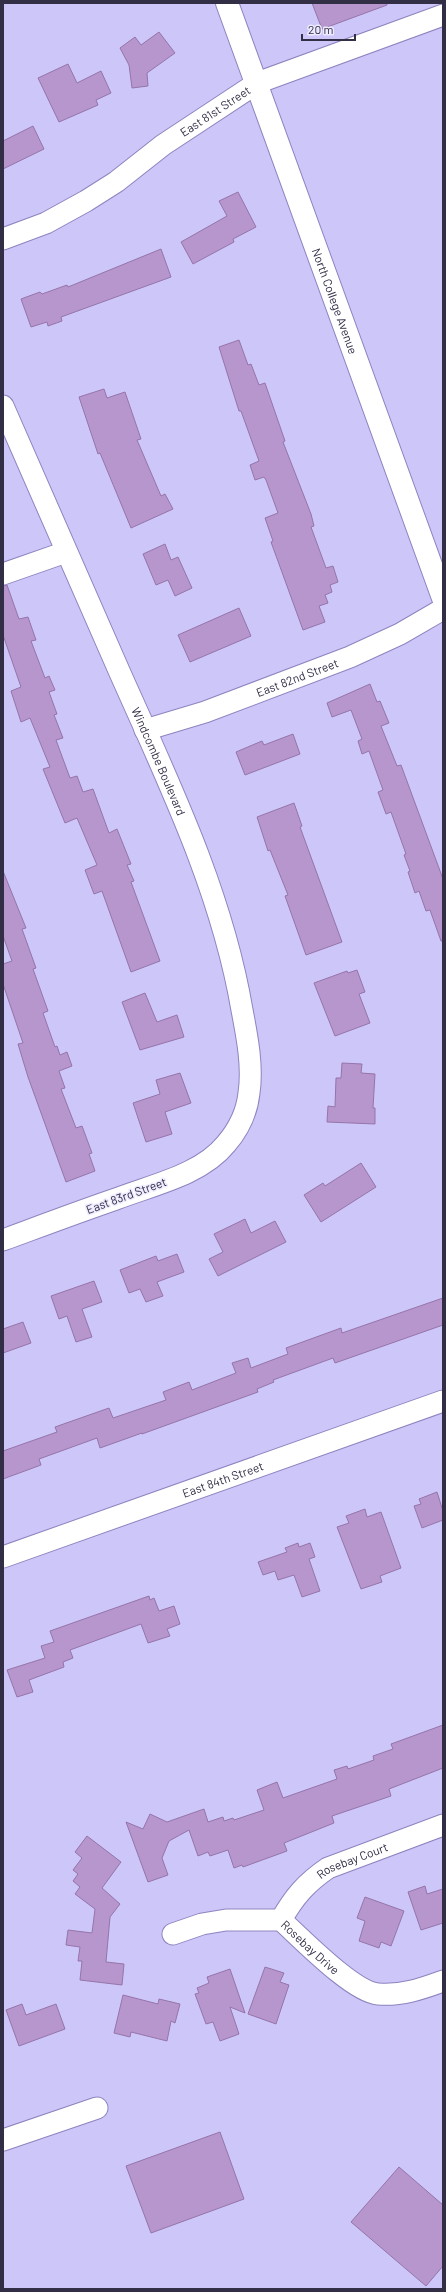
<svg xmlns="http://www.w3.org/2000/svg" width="446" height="2292" viewBox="0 0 446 2292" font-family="Barlow,sans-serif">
	<rect width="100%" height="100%" fill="#cdc6f8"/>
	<!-- building -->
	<g fill="#b795cd" stroke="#9575aa">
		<polygon points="312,3 387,3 387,5 322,29"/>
		<polygon points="159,32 175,53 147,73 148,86 132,88 129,65 120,48 135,37 141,45"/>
		<polygon points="68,64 77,83 101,71 111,93 96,100 98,105 59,122 38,78"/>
		<polygon points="33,126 44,149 3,169 3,141"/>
		<polygon points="238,192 256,227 233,239 234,242 193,264 181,242 227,216 219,201"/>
		<polygon points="161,249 171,277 61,317 62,321 48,326 47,322 31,327 21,299 40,292 42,294 67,285 68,287"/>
		<polygon points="239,340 248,365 251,364 259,385 265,383 285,441 283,442 311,514 314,526 311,527 326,568 333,566 338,582 330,585 332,592 325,595 328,603 319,606 325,622 303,630 271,542 273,541 265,518 278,513 266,480 264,477 255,480 250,465 259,461 241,411 239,411 219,347"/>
		<polygon points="104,389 107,398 125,392 141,439 137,440 161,496 165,494 173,509 131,528 100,453 98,454 79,397"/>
		<polygon points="165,544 171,560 178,557 192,588 175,596 168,580 156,585 143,554"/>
		<polygon points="7,585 19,619 28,617 36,640 31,641 45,678 49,676 55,690 49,692 57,714 54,715 63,738 56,740 70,778 77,776 83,792 93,789 109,833 117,829 131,864 127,865 134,881 131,882 160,961 131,972 102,891 94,894 85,870 97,865 77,818 65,823 43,769 50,767 30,718 21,722 11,691 21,687 3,635 3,586"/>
		<polygon points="239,608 251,636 190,662 178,635"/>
		<polygon points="370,684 377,702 380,701 389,723 381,726 397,766 401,765 443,879 443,941 441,941 430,910 426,911 419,891 415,893 408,872 410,871 404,855 406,854 391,812 386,814 378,792 383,790 369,751 362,754 358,741 362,739 351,710 332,717 327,703"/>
		<polygon points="293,734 300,754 245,775 236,752 262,741 264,745"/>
		<polygon points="294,803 302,826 300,827 342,942 306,955 285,896 288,895 270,850 268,851 257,817"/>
		<polygon points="3,871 26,928 22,929 36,968 33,969 48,1011 43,1013 55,1047 57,1046 60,1055 67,1052 72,1066 59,1071 65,1088 61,1089 76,1128 82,1126 92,1153 89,1154 95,1171 66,1182 28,1077 18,1044 23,1043 3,984 3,964 12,961 3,936"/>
		<polygon points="357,970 365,992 359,994 370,1023 335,1036 314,983 347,971 348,973"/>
		<polygon points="145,993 157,1022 177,1015 184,1037 140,1050 122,1002"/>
		<polygon points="342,1063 362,1064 361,1073 375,1074 373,1108 375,1108 375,1124 327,1122 328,1106 335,1107 336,1078 341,1078"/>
		<polygon points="180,1073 191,1103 165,1112 172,1134 146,1142 133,1103 160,1094 156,1080"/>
		<polygon points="361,1163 376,1187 321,1222 304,1195 323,1183 325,1186"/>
		<polygon points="245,1219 251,1233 275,1221 286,1242 218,1276 209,1259 223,1252 214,1234"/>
		<polygon points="177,1254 184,1272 157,1282 163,1296 146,1302 140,1289 129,1293 120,1270 156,1256 158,1261"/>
		<polygon points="94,1281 102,1302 82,1309 92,1337 76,1342 67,1316 59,1319 51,1296"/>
		<polygon points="443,1298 443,1325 335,1363 333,1358 273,1380 274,1382 257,1389 258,1392 142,1434 142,1433 100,1448 97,1438 39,1459 41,1465 3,1479 3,1451 57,1432 55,1427 109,1408 113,1418 166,1400 163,1392 189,1382 192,1390 236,1373 232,1363 248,1358 251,1368 288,1354 286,1348 341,1328 342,1333"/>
		<polygon points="23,1322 31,1343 3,1353 3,1329"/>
		<polygon points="437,1492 443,1511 443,1520 422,1528 414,1506 421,1504 419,1499"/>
		<polygon points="365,1509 367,1517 381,1512 401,1568 380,1576 382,1582 361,1589 337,1527 349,1523 346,1516"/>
		<polygon points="298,1543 299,1547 310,1543 315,1557 309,1559 320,1591 302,1597 294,1575 278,1580 275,1571 263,1575 258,1562 287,1552 285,1548"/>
		<polygon points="149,1596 150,1600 154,1598 159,1611 174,1606 180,1624 167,1629 170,1636 148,1643 141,1624 70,1650 73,1658 63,1662 64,1667 29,1680 33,1692 17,1697 7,1670 45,1658 41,1646 54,1642 50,1631"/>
		<polygon points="443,1725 443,1768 389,1789 391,1796 332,1816 334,1823 284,1843 287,1851 243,1867 242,1865 234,1868 228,1850 210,1856 208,1852 198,1856 189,1830 169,1841 162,1858 168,1875 148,1882 126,1822 143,1829 150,1814 167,1822 204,1809 208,1822 223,1817 224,1821 233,1818 234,1820 264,1810 257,1790 277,1782 283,1798 337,1779 334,1770 347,1766 348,1769 374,1760 373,1756 393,1749 391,1744"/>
		<polygon points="87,1836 121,1862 102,1888 120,1904 110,1917 106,1962 124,1964 122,1985 80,1980 82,1961 78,1961 80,1947 66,1945 68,1930 92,1933 95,1909 75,1894 80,1887 73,1881 78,1874 73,1870 82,1858 75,1852"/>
		<polygon points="425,1886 427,1894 443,1889 443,1923 421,1930 408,1892"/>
		<polygon points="365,1897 404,1911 391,1946 381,1942 379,1948 359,1941 365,1921 357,1918"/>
		<polygon points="265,1967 284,1973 280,1982 289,1985 276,2024 248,2014"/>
		<polygon points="230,1969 245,2013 230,2007 239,2034 220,2041 213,2022 206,2024 195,1994 199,1993 197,1988 209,1983 207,1977"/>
		<polygon points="123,1995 158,2004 159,1999 180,2004 175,2023 171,2021 167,2041 131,2032 130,2037 114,2033"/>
		<polygon points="22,2004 26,2015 56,2004 65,2029 19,2046 6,2010"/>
		<polygon points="220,2132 244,2199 151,2233 126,2166"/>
		<polygon points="399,2167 443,2205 443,2266 426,2286 351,2222"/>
	</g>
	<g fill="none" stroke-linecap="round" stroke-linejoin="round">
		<defs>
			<g id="minor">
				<path id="s1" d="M3,239L46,223L86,201L116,182L163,145L257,83L443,15"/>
				<path id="s2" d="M3,406C42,495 81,584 120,673C169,783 222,892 242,1010C247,1036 253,1066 249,1093C247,1112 238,1130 226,1144C201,1175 152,1185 116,1199C78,1212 41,1226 3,1240"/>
				<polyline points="3,574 66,552"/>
				<path id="s3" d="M145,730L205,712L350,657L400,634L443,609"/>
				<path id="s4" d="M3,1557L443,1401"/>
				<path id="s5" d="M281,1920C294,1897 306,1883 328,1868L443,1825"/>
				<path id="s6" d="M173,1934L202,1924L226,1920H281C301,1938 353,1992 378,1994C401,1996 421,1989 443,1981"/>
				<polyline points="3,2140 97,2108"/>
			</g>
			<g id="major">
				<path id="s7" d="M227,3L443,598"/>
			</g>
		</defs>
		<!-- minor casing -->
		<use href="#minor" stroke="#8e84bf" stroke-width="23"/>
		<!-- major casing -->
		<use href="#major" stroke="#8e84bf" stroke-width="24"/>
		<!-- minor -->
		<use href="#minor" stroke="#fff" stroke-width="21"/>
		<!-- major -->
		<use href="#major" stroke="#fff" stroke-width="22"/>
	</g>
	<g text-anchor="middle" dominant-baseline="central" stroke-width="3" stroke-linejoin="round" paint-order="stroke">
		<!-- street labels -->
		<g font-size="12" fill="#322e46" stroke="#eeebff">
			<text stroke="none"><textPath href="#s1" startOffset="249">East 81st Street</textPath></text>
			<text stroke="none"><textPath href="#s7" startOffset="317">North College Avenue</textPath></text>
			<text stroke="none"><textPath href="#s3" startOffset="161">East 82nd Street</textPath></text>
			<text stroke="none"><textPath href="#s2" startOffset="388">Windcombe Boulevard</textPath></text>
			<text transform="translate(126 1195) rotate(-20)">East 83rd Street</text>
			<text stroke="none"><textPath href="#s4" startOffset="233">East 84th Street</textPath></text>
			<text stroke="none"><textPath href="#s5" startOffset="96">Rosebay Court</textPath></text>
			<text stroke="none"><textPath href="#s6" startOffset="150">Rosebay Drive</textPath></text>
		</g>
	</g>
	<!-- border -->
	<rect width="446" height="2292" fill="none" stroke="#322e46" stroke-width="8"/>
	<!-- scale -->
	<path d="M302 34v6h53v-6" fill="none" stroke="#322e46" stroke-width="2"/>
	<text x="308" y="34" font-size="12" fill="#322e46" stroke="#eeebff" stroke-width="3" paint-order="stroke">20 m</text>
</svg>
